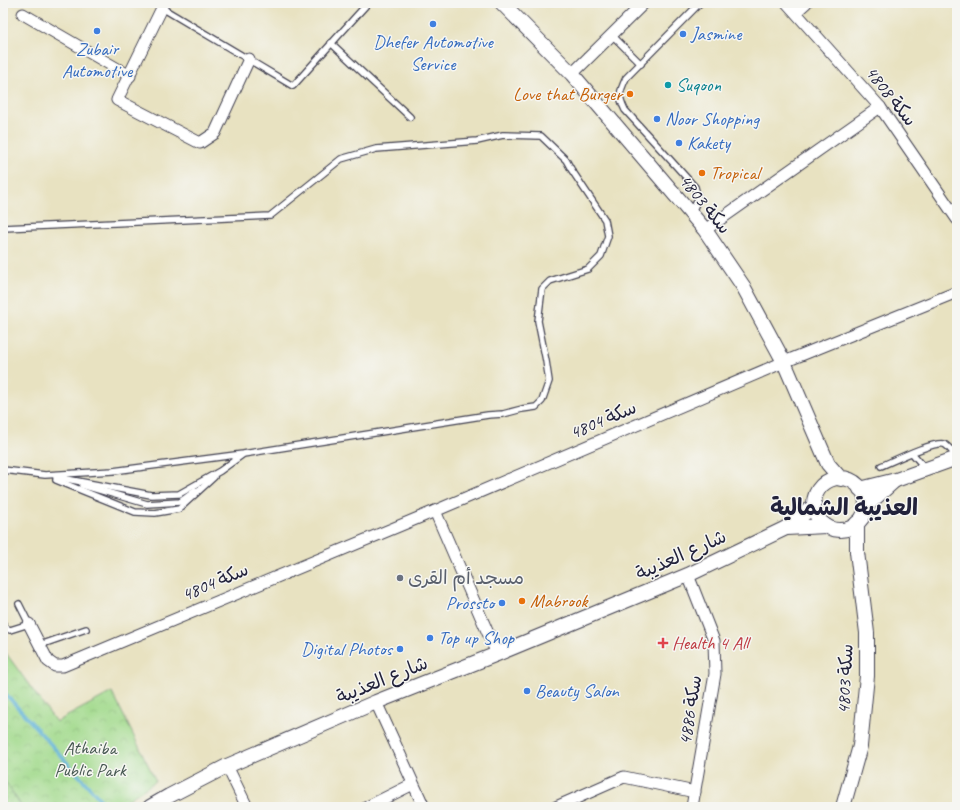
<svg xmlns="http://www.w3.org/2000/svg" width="960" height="810" viewBox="0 0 960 810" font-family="Caveat,'Playpen Sans Arabic',sans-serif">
	<defs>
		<pattern id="grass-dots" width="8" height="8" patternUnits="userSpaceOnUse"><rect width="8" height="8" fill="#a2da8c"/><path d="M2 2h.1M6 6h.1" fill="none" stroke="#8bbb7a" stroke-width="1.8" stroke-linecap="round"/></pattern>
		<pattern id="park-crowns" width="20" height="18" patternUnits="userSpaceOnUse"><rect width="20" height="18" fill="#a2da8c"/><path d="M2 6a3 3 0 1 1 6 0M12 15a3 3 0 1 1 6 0" fill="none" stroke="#8bbb7a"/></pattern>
	</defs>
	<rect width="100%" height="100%" fill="#f6f6f2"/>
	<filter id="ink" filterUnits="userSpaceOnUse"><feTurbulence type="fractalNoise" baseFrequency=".025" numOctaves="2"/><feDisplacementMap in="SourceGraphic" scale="8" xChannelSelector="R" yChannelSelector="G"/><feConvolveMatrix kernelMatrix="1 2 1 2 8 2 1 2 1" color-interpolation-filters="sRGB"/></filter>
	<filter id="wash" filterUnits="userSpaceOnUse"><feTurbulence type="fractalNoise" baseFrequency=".012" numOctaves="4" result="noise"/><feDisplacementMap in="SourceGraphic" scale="16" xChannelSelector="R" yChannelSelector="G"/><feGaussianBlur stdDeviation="0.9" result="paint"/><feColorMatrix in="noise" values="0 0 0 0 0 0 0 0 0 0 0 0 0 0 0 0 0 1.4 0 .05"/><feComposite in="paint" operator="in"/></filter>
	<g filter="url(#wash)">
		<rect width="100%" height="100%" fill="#e8e2c1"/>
		<!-- grass -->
		<polygon fill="url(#grass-dots)" stroke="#627e64" points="3,778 21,806 22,807 3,807"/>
		<!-- park -->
		<polygon fill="url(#park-crowns)" stroke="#627e64" points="3,649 56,722 112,692 156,781 117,807 22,807 3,778"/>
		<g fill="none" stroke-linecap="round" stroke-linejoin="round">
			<!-- stream -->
			<polyline stroke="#5ab0d7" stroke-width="3.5" points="3,691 107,807"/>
		</g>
	</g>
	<g filter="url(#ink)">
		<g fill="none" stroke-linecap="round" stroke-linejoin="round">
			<defs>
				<g id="service">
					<polyline points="162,8 293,86 368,3"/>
					<polyline points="612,35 641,64"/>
					<polyline points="331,43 410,117"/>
					<path d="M692,212L698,199L695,187L625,110C618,96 619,93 626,78L700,3"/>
					<polyline points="3,228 270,216 341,159 376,149 477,141 503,135 541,136 566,160 571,169 605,220 608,236 601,256 588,269 550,281 542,289 538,321 546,361 549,381 542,401 536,407 522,409 503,414 488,415 243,454 113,471 45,475 3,470"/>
					<polyline points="912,453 926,469"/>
					<path d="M881,466C893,461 933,441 944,444C949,446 953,453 957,458"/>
					<polyline points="56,477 151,495 179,494 220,471 242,455"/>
					<polyline points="56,480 135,512 155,513 179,509 214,477"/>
					<polyline points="82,485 147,504 180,502 195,491"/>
					<polyline points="3,624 6,628 10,630 29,624 19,604"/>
					<polyline points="40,645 86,629"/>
				</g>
				<g id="minor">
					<polyline points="787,3 880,107 957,219"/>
					<polyline points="162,8 117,100 200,143 215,133 249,59"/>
					<polyline points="796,12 806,3"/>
					<polyline points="23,14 130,76"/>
					<polyline points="572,74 644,3"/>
					<polyline points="705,230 880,107"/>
					<polyline points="435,511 497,654"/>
					<polyline points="688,575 714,641 715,674 692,807"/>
					<polyline points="29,624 48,661 55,666 63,666 435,511 784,362 957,292"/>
					<polyline points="376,702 424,807"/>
					<polyline points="227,766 247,807"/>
					<polyline points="367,807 413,784"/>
					<polyline points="556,807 624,777 695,792"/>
				</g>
				<g id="tertiary">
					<polyline points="502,3 572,74 705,230 743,286 784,362 828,464 841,479"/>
					<circle cx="840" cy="504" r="26"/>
					<polyline points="860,489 896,480 957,458"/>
					<polyline points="865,507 894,481"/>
					<polyline points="786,528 826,526"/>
					<polyline points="150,807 169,796 227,766 376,702 497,654 688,575 786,528 814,506"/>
					<polyline points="843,807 860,746 867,676 867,633 857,552 857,523"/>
				</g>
			</defs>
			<!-- service casing -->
			<use href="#service" stroke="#403f4f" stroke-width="8"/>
			<!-- minor casing -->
			<use href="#minor" stroke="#403f4f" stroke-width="13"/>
			<!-- tertiary casing -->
			<use href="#tertiary" stroke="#403f4f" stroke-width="16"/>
			<!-- service -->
			<use href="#service" stroke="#fff" stroke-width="5.5"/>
			<!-- minor -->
			<use href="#minor" stroke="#fff" stroke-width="11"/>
			<!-- tertiary -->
			<use href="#tertiary" stroke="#fff" stroke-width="14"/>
		</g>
	</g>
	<!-- markers -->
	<g fill="#3f7fe0" stroke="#f6f6f2" stroke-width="1.5">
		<circle cx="433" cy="24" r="4"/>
		<circle cx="97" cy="31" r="4"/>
		<circle cx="683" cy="34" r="4"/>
		<circle cx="657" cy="119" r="4"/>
		<circle cx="679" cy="143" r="4"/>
		<circle cx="502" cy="603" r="4"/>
		<circle cx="430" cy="638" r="4"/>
		<circle cx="400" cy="649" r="4"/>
		<circle cx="527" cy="691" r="4"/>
	</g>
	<circle fill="#0f9aa8" stroke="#f6f6f2" stroke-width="1.5" cx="668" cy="85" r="4"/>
	<g fill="#e8710a" stroke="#f6f6f2" stroke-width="1.5">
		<circle cx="630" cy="94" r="4"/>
		<circle cx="702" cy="173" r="4"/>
		<circle cx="522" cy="601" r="4"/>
	</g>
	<circle fill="#6b7280" stroke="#f6f6f2" stroke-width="1.5" cx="400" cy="578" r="4"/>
	<path fill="#e0444e" stroke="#f6f6f2" stroke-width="1.5" d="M661 637h4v4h4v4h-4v4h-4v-4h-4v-4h4z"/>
	<g text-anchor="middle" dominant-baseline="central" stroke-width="3" stroke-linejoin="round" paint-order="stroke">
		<!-- shop labels -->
		<g font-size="19" fill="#366cbe" stroke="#f6f6f2" text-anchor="start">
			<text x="691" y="34">Jasmine</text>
			<text x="433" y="42" text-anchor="middle">Dhefer Automotive<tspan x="433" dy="22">Service</tspan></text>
			<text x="97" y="49" text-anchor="middle">Zubair<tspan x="97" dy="22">Automotive</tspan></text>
			<text x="665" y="119">Noor Shopping</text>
			<text x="687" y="143">Kakety</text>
			<text x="494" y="603" text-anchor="end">Prossto</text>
			<text x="438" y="638">Top up Shop</text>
			<text x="392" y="649" text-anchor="end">Digital Photos</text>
			<text x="535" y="691">Beauty Salon</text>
		</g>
		<!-- culture labels -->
		<g font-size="19" fill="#0d838f" stroke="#f6f6f2" text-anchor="start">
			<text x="676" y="85">Suqoon</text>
		</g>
		<!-- food labels -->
		<g font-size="19" fill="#c56008" stroke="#f6f6f2" text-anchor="start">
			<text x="622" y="94" text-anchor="end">Love that Burger</text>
			<text x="710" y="173">Tropical</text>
			<text x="530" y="601">Mabrook</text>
		</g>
		<!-- street labels -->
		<g font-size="19" fill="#22223b" stroke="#f6f6f2">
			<text transform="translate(891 96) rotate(52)">سكة 4808</text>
			<text transform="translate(705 204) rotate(51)">سكة 4803</text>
			<text transform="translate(603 420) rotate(-23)">سكة 4804</text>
			<text transform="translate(681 555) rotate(-24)">شارع العذيبة</text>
			<text transform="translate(215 582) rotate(-23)">سكة 4804</text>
			<text transform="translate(845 679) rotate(-87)">سكة 4803</text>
			<text transform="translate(382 680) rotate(-22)">شارع العذيبة</text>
			<text transform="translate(690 710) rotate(-81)">سكة 4886</text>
		</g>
		<!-- worship labels -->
		<g font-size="19" fill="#5b616d" stroke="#f6f6f2" text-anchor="start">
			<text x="408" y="578">مسجد أم القرى</text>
		</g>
		<!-- health labels -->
		<g font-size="19" fill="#be3a42" stroke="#f6f6f2" text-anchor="start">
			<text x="672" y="643">Health 4 All</text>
		</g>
		<!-- park labels -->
		<g font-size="19" fill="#485953" stroke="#f6f6f2">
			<text x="90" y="748">Athaiba<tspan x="90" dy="22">Public Park</tspan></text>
		</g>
		<!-- district labels -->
		<g font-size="23" font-weight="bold" fill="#22223b" stroke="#f6f6f2">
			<text x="844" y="507">العذيبة الشمالية</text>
		</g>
	</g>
	<!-- margin -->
	<rect width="960" height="810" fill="none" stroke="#f6f6f2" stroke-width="16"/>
</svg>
